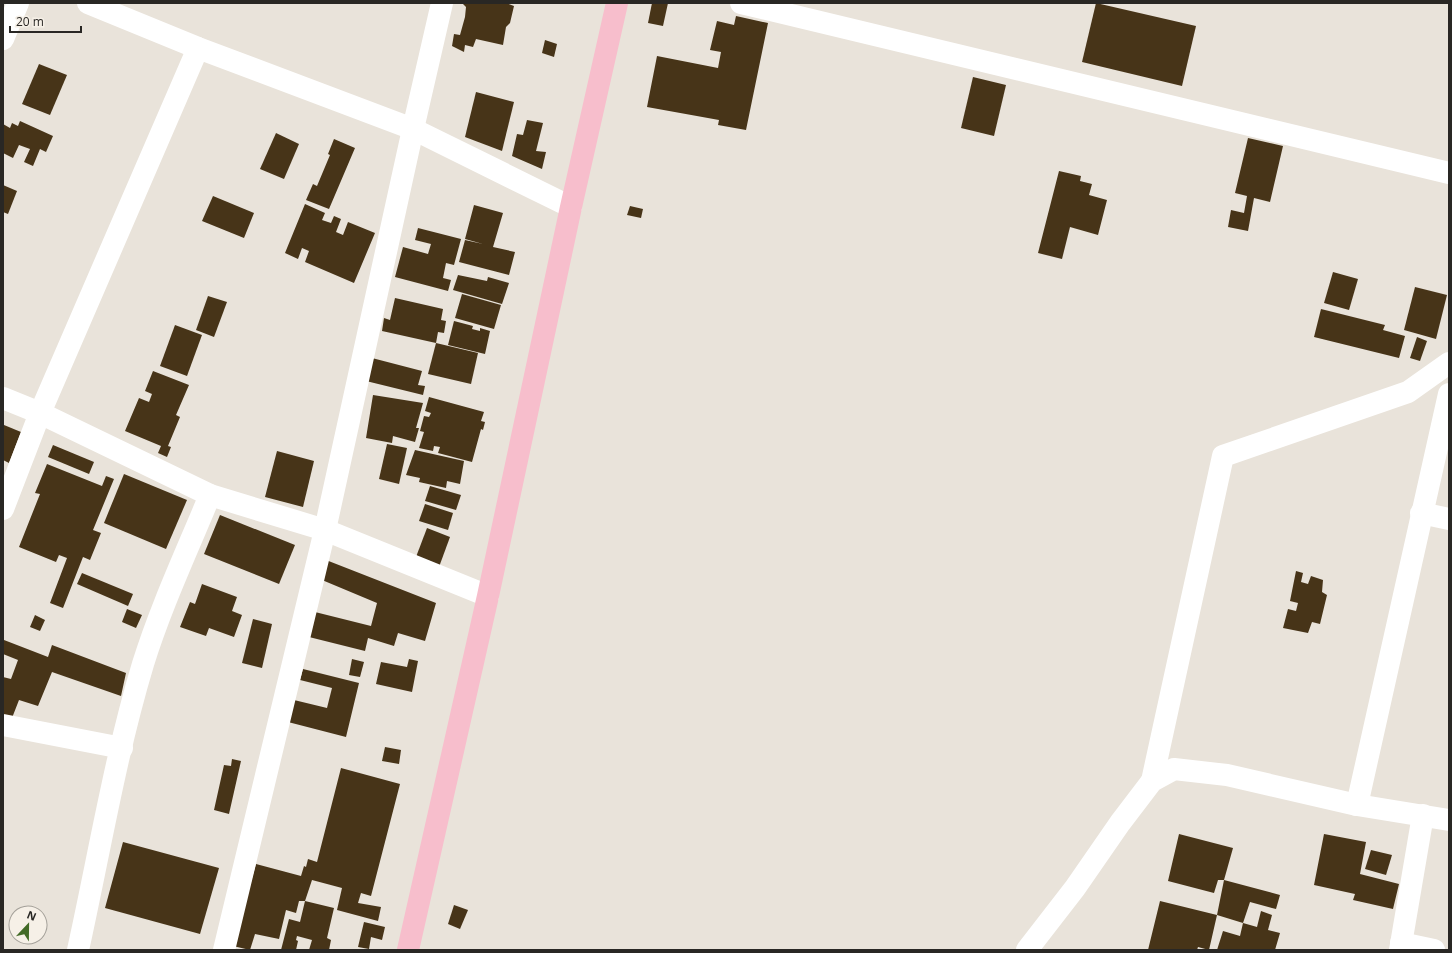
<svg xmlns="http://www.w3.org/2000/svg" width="1452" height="953" viewBox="0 0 1452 953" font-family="'Open Sans',sans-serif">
	<rect width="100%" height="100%" fill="#e9e3da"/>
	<!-- building -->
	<g fill="#473418">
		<polygon points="462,3 506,3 514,6 510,23 506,27 503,45 476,39 473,47 465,45 464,52 452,46 454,34 460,35 465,17 466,7"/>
		<polygon points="652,3 668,3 663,26 648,23"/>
		<polygon points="1096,3 1196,26 1182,86 1082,62"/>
		<polygon points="736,16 768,23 746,130 718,125 719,120 647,107 657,56 718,68 721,52 710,50 717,21 734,25"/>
		<polygon points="545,40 557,44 554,57 542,53"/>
		<polygon points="39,64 67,75 50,115 22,104"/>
		<polygon points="973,77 1006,85 994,136 961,128"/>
		<polygon points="476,92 514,102 502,151 465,137"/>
		<polygon points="527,120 543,123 536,151 546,152 542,169 512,156 517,134 523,135"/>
		<polygon points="20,121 53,136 46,152 40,149 33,166 24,162 30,149 19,145 13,158 3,153 3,124 10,128 12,123 18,126"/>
		<polygon points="276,133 299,144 284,179 260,169"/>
		<polygon points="1248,138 1283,146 1270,202 1254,198 1248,231 1228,227 1231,210 1244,213 1247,196 1235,193"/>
		<polygon points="334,139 355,148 329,209 306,200 313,184 317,186 330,155 328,154"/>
		<polygon points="1059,171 1081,176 1080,181 1092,184 1089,195 1107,200 1098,235 1070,227 1062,259 1038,253"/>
		<polygon points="3,185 17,191 8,214 3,212"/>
		<polygon points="213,196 254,213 244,238 202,221"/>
		<polygon points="305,204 325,213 322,220 331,223 334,216 341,219 336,232 343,235 348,222 375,233 354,283 305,262 309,251 302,248 298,259 285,253"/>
		<polygon points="474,205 503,213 493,247 515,252 509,275 459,262 465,240 483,244 465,239"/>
		<polygon points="630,206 643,209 641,218 627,215"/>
		<polygon points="418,228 461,239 454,265 446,263 443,278 451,280 448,291 395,277 403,247 428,254 431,244 415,240"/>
		<polygon points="1333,272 1358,279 1349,310 1324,303"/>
		<polygon points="458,275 487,281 488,277 509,283 502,304 453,290"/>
		<polygon points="1415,287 1447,295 1436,339 1404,330"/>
		<polygon points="462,294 501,305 494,329 455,318"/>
		<polygon points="208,296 227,302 214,337 196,330"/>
		<polygon points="395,298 443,309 441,320 446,321 444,333 438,332 436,343 382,331 384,318 390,320"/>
		<polygon points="1321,309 1385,325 1383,330 1405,336 1399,358 1314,337"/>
		<polygon points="454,321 473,326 472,329 480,331 480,328 490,331 485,354 448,345"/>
		<polygon points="175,325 202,335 187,376 160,366"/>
		<polygon points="1417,337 1427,341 1420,361 1410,358"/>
		<polygon points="436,343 478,353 471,384 428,374"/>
		<polygon points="372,358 422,371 418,385 425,386 423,395 366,381"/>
		<polygon points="153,371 189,385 176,415 180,417 168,446 171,447 167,457 158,453 161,446 125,431 139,398 149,402 152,394 145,391"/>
		<polygon points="373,395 423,403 416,428 419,428 415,442 393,436 392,443 366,438"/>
		<polygon points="429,397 484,412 481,421 485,422 483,430 481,429 472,462 438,453 440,447 434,446 433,451 419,448 424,432 420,431 424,416 429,417 431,413 425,411"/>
		<polygon points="4,425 21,432 9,463 3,460"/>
		<polygon points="387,444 407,448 399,484 379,479"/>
		<polygon points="53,445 94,462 89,474 48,457"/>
		<polygon points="415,450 464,461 460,484 447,481 446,488 419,482 420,478 406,475"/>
		<polygon points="277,451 314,461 303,507 265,497"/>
		<polygon points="47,464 102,486 106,476 114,479 93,530 101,533 90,560 83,557 63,608 50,603 67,558 59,555 56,562 19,547 40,494 35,493"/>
		<polygon points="124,474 187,500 166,549 104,523"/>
		<polygon points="430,486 461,495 456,510 425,501"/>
		<polygon points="425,504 453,513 448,530 419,521"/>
		<polygon points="220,515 295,545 279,584 204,554"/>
		<polygon points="427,528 450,537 439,567 416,557"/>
		<polygon points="326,560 436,603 425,641 398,633 394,646 368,638 365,651 309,637 315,612 371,626 377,603 322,580"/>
		<polygon points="1296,571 1303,573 1301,582 1308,584 1311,576 1323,580 1322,592 1327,595 1320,624 1312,622 1308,633 1283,628 1288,609 1296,611 1298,603 1290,601"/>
		<polygon points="82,573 133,594 128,606 77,584"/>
		<polygon points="202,584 237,597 232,611 242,615 234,637 209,628 206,636 180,627 190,602 195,604"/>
		<polygon points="127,609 142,615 136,628 122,622"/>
		<polygon points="35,615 45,620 40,631 30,627"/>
		<polygon points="253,619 272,624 262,668 242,663"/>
		<polygon points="4,640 48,657 52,645 126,673 121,696 52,672 38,706 19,700 12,718 3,716 3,677 11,679 18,660 3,654"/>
		<polygon points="352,659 364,662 360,677 349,675"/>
		<polygon points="409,659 418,661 412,692 376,684 381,662 407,667"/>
		<polygon points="303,669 359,683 346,737 288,722 294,700 327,708 332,688 300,680"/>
		<polygon points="385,747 401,750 399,764 382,761"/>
		<polygon points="232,759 241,761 229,814 214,810 224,765 231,766"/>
		<polygon points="341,768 400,784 371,896 361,893 358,903 381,907 378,921 337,910 342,888 312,880 305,901 299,901 296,913 286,910 279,939 255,934 250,950 233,946 256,864 301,876 304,866 306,867 308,859 317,862"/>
		<polygon points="1179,834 1233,848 1224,880 1280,895 1276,909 1250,902 1243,923 1217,915 1224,880 1218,880 1214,893 1168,881"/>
		<polygon points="1324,834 1366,842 1360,874 1399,884 1393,909 1353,900 1355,894 1314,885"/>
		<polygon points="123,842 219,868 200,934 105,908"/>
		<polygon points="1371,850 1392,855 1386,875 1365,869"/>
		<polygon points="305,901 334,908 327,938 331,940 329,950 309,950 312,940 297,936 296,940 298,941 296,950 281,950 289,919 300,922"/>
		<polygon points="1160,901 1217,915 1209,950 1198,947 1197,950 1148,950"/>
		<polygon points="454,905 468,910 460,929 448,924"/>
		<polygon points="1261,911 1272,915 1268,930 1280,933 1275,950 1217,950 1223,931 1240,936 1243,923 1257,927"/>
		<polygon points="364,922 385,927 382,940 371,937 369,949 358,947"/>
	</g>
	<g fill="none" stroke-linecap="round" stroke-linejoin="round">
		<!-- minor -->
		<g stroke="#fff" stroke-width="22">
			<polyline points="88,3 198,48 413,129 571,207"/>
			<polyline points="741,3 1449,173"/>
			<polyline points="3,39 18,3"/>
			<polyline points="3,398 40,413 210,495 325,530 488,596"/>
			<polyline points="3,509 40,413 198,48"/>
			<polyline points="1421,513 1449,519"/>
			<polyline points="3,725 122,748"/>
			<polyline points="1152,781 1223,456 1408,392 1449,363"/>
			<polyline points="1357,805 1449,394"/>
			<polyline points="1401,943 1434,950"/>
			<path d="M78,950C99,855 115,757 143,664C161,606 187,551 210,495"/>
			<polyline points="224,950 325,530 413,129 442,3"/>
			<polyline points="1027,950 1075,888 1120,823 1152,781 1174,769 1227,775 1357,805 1449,820"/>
			<polyline points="1400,950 1423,815"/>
		</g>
		<!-- major -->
		<polyline stroke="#f7becc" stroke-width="22" points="408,950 488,596 571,207 617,3"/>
	</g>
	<!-- border -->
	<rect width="1452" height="953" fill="none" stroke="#292724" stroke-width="8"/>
	<!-- north arrow -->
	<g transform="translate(28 925) rotate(22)"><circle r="19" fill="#f6f0e7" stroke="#a4a099"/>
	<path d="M0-3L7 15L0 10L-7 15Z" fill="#426a26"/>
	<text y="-6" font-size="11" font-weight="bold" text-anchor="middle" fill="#292724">N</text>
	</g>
	<!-- scale -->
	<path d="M10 26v6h71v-6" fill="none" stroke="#292724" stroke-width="2"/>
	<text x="16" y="26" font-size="12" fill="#292724" stroke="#f6f0e7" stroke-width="3" paint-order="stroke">20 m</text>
</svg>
